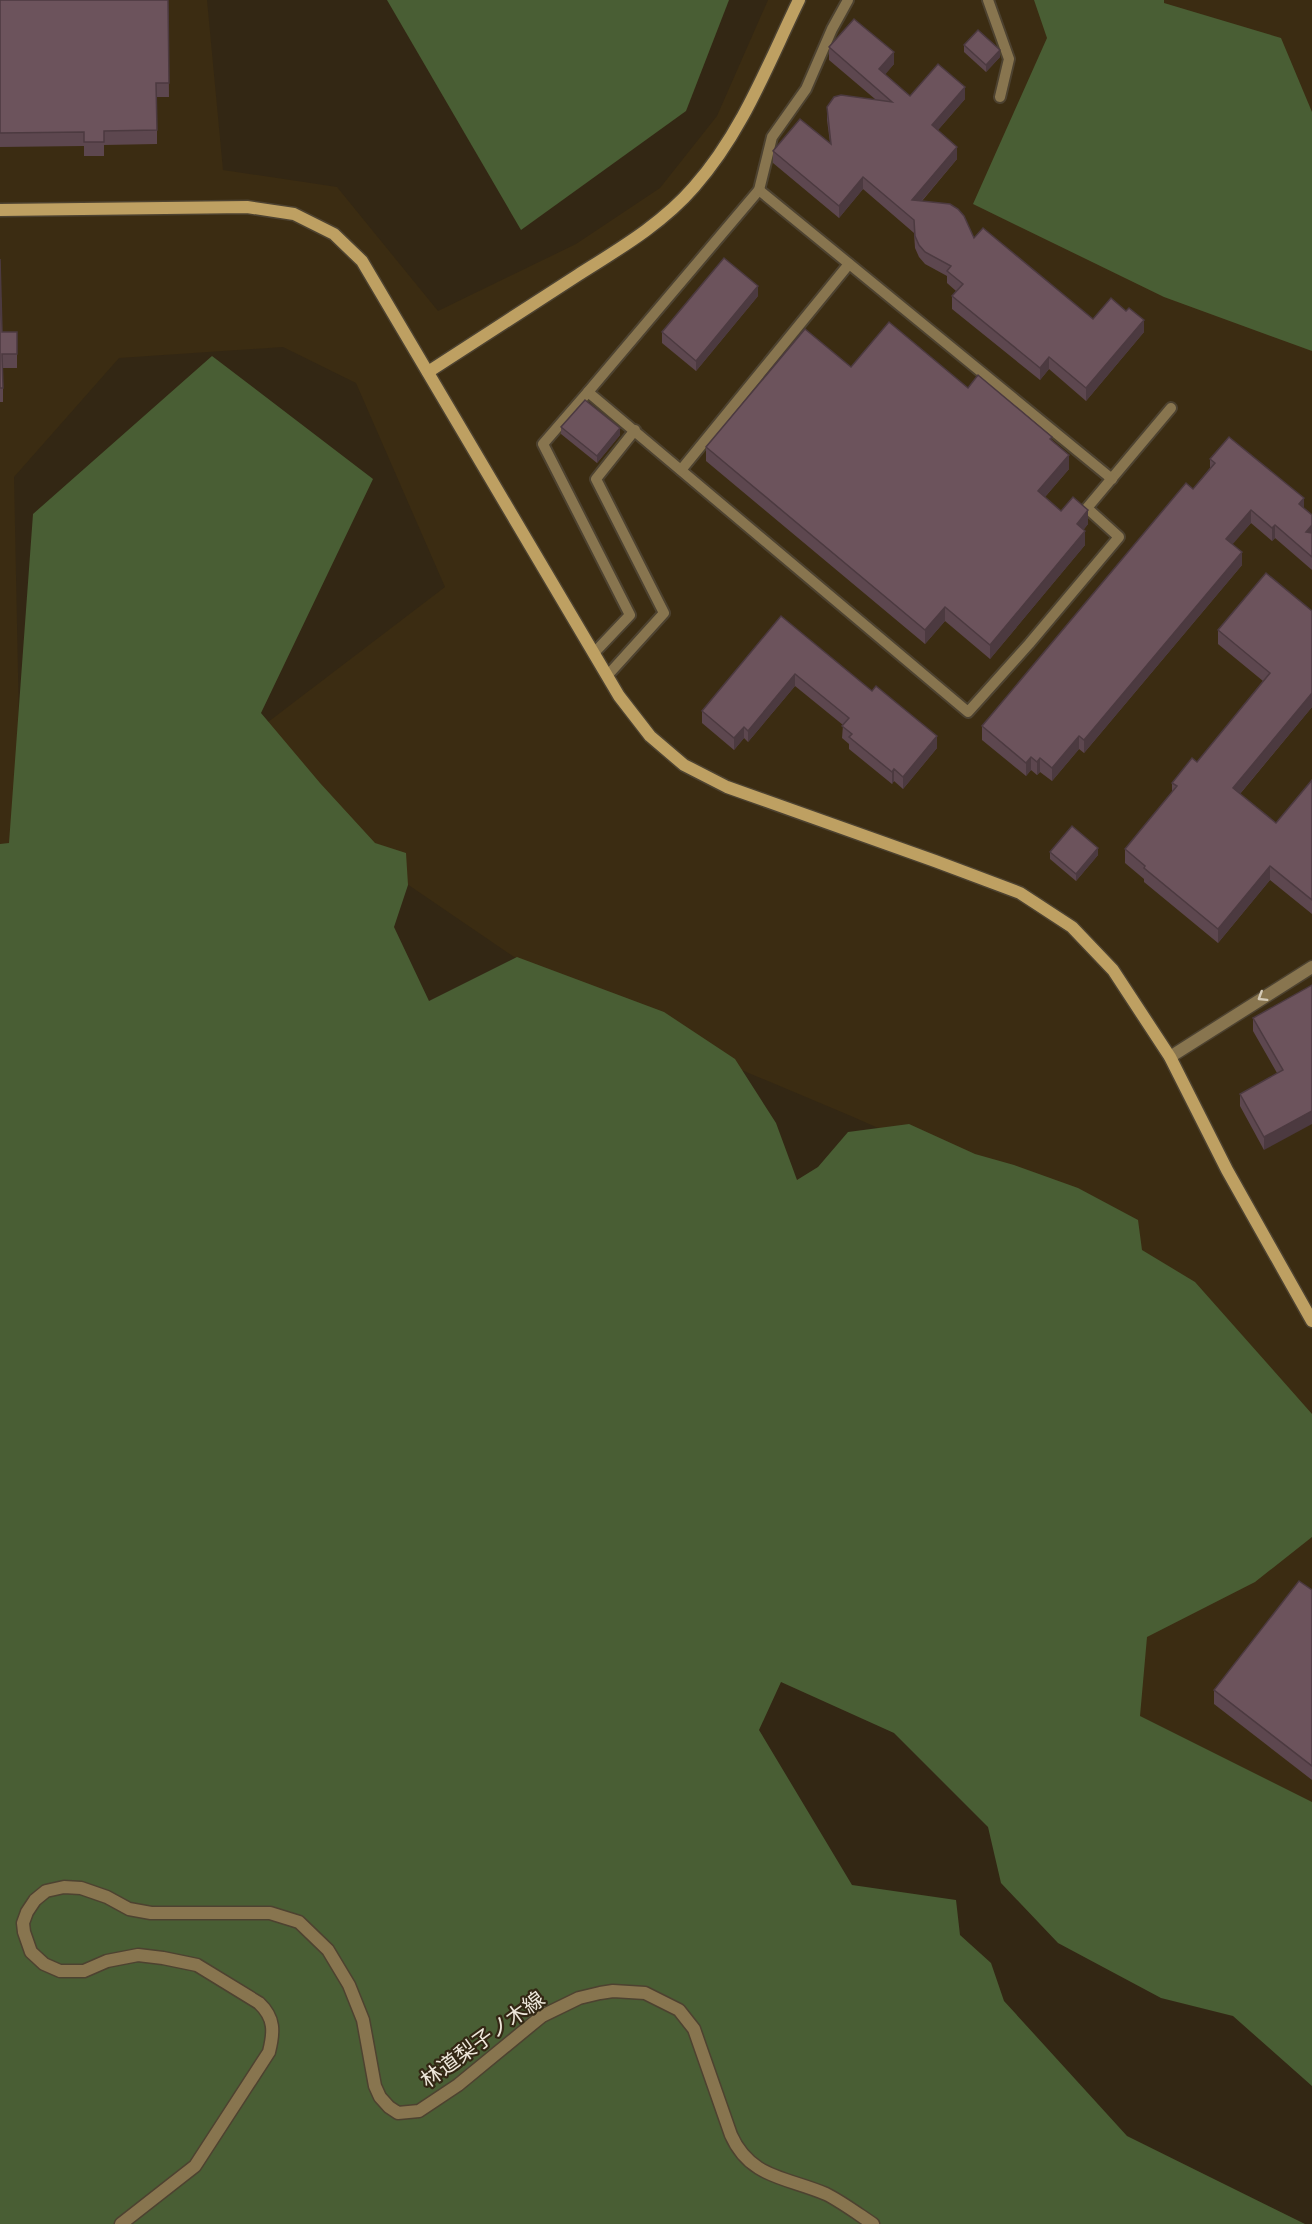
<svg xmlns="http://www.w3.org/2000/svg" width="1312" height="2224" viewBox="0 0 1312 2224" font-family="'Alegreya Sans','Noto Sans JP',sans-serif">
	<rect width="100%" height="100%" fill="#332714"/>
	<!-- built -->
	<g fill="#3b2c12">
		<polygon points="0,0 207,0 223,170 337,187 438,311 576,244 660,188 717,116 768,0 1312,0 1312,1441 1071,1213 851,1116 580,1002 391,873 251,735 445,587 356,383 283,347 119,358 14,477 22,869 0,870"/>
		<polygon points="1312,1513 1312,1821 1118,1733 1130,1622"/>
	</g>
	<!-- forest -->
	<g fill="#495e34">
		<polygon points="387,0 729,0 686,111 521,230"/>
		<polygon points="1034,0 1164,0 1164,3 1281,38 1312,112 1312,351 1164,297 973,204 1047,38"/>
		<polygon points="212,356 373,479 261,713 320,783 375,843 406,853 408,885 394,927 429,1001 517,957 664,1012 735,1059 776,1123 797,1180 818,1167 848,1132 909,1124 975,1154 1014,1165 1078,1188 1138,1220 1142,1250 1195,1282 1312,1414 1312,1537 1255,1582 1147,1637 1140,1716 1312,1802 1312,2086 1233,2016 1161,1998 1058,1943 1001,1883 988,1827 894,1733 781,1682 759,1730 852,1885 956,1900 960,1935 991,1963 1004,2001 1127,2136 1305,2224 0,2224 0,844 9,843 33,514"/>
	</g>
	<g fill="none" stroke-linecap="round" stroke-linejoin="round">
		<defs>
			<g id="lane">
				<polyline points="848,0 832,29 806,89 772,137 759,190 588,392 968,712 1029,644 1119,537 1087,508 1171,408"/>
				<polyline points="988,0 1009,59 1000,97"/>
				<polyline points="759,190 1112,479"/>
				<polyline points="588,392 543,444 630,615 594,653"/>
				<polyline points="681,470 849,264"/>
				<polyline points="607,676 664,613 596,479 635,430"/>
			</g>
			<g id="street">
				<polyline points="1170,1057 1312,967"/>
				<path d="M121,2224L195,2166L269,2052C274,2032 275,2018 259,2003L197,1965L163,1958L138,1955L107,1961L84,1971H60L44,1964L31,1952L24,1932L23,1923L27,1912L35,1900L46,1891L64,1887L81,1888L107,1897L129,1909L151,1913H270L299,1922L328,1950L349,1985L363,2020L375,2086L380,2097L389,2107L398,2113L419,2111L458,2085L542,2016L579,1998L600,1993L613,1991L645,1993L679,2010L694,2029L731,2135C750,2178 786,2177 826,2194C842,2202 858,2214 873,2224"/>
			</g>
			<g id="secondary">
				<polyline points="0,210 247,207 294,214 334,234 362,261 619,696 650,736 684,765 727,787 935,861 1020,893 1072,927 1113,970 1170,1057 1227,1170 1312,1321"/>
				<path d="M428,372C478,340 528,307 578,275C619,249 662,224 694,187C742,133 768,64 799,0"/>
			</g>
		</defs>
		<!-- lane casing -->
		<use href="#lane" stroke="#4d4230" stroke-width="14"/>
		<!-- street casing -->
		<use href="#street" stroke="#4d4230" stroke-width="15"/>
		<!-- secondary casing -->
		<use href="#secondary" stroke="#4d4230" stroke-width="15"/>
		<!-- lane -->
		<use href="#lane" stroke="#88754f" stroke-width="10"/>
		<!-- street -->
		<use href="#street" stroke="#88754f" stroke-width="12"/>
		<!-- secondary -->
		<use href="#secondary" stroke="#bea062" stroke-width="12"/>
	</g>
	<!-- wall -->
	<g fill="#5d474f">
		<polygon points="0,0 168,0 169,97 157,97 157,144 104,145 104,156 84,156 84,146 0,147"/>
		<polygon points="964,45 1000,57 986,72 964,52"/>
		<polygon points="829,47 894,64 885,74 910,96 965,99 938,130 957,159 922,201 974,238 1093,319 1144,332 1086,401 1049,369 1040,380 952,309 952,296 956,291 947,283 947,276 925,264 919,257 915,248 914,233 863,189 839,218 773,163 773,151 830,143 827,120 827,107 875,99 829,60"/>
		<polygon points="0,259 2,332 17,332 17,368 3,368 3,402 0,402"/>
		<polygon points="758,296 696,371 662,343 662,332"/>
		<polygon points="851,367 968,388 1052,440 1069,469 1045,497 1061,511 1088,524 1084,529 1085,545 990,659 945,621 925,644 706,461 706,447"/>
		<polygon points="561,427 620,435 597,463 561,434"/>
		<polygon points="1210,459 1304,509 1312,515 1312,570 1275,538 1272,541 1251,523 1232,544 1242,565 1084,753 1079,749 1052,781 1040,772 1037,775 1031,770 1026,776 982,740 982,726 1193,489 1210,468"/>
		<polygon points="1312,611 1312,707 1240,794 1276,823 1312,780 1312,914 1270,880 1218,943 1144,882 1144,879 1125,863 1125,849 1172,792 1172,783 1197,762 1263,681 1218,644 1218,630"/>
		<polygon points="781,616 937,748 903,789 894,781 892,784 849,749 849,744 842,738 843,725 795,686 748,742 744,738 734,750 702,723 702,711"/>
		<polygon points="1050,852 1098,855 1076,881 1050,859"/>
		<polygon points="1312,985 1264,1150 1240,1106 1240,1094 1277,1073 1253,1031 1253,1018"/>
		<polygon points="1312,1590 1312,1780 1214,1704 1214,1690"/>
	</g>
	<!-- shaded-wall -->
	<g fill="#4c3a40">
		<polygon points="1000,50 1000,57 986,72 986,65"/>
		<polygon points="894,52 894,64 879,82 879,69"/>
		<polygon points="965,87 965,99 932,137 932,125"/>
		<polygon points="957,147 957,159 912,212 912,200"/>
		<polygon points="863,177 863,189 839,218 839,206"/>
		<polygon points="758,286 758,296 696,371 696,361"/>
		<polygon points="1144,320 1144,332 1086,401 1086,388"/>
		<polygon points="1049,357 1049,369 1040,380 1040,368"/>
		<polygon points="620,428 620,435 597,463 597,456"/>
		<polygon points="1069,455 1069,469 1038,505 1038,491"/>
		<polygon points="1304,498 1304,511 1299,504"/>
		<polygon points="1088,510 1088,524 1077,538 1077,524"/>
		<polygon points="1251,510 1251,523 1226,552 1226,539"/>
		<polygon points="1275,525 1275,538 1272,541 1272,528"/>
		<polygon points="1312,525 1312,538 1306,532"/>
		<polygon points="1085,531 1085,545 990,659 990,645"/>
		<polygon points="1242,552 1242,565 1084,753 1084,740"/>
		<polygon points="945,607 945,621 925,644 925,630"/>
		<polygon points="795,674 795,686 748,742 748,731"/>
		<polygon points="1312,693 1312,707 1233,802 1233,788"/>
		<polygon points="744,727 744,738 734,750 734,738"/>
		<polygon points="937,736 937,748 903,789 903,777"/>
		<polygon points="1079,736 1079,749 1052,781 1052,768"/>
		<polygon points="1031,757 1031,770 1026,776 1026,763"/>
		<polygon points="1040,758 1040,772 1037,775 1037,762"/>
		<polygon points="894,769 894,781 892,784 892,772"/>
		<polygon points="1098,848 1098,855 1076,881 1076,874"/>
		<polygon points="1270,866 1270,880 1218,943 1218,929"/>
		<polygon points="1312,1111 1312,1124 1264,1150 1264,1137"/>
	</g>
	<!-- building -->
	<g fill="#6c535c" stroke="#4c3a40" stroke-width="1.5">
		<polygon points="0,0 168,0 169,83 156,83 157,130 104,131 104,142 84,142 84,132 0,133"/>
		<polygon points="854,19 894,52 879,69 910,96 938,64 965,87 932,125 957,147 912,200 950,204 958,209 964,216 974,238 983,228 1093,319 1111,298 1126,311 1129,308 1144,320 1086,388 1049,357 1040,368 952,296 963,284 947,271 951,266 925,252 919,245 915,236 914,220 863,177 839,206 773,151 800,119 831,144 827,107 834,97 841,95 892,102 829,47"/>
		<polygon points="978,30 1000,50 986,65 964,45"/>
		<polygon points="724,258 758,286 696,361 662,332"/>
		<polygon points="0,259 2,332 17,332 17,354 2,354 3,388 0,388"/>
		<polygon points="889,322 968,388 978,375 1052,437 1050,439 1069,455 1038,491 1061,511 1073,497 1088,510 1077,524 1085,531 990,645 945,607 925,630 706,447 805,329 851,367"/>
		<polygon points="585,400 620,428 597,456 561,427"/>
		<polygon points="1229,437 1304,498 1299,504 1312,515 1312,525 1306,532 1312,533 1312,557 1275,525 1272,528 1251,510 1226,539 1242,552 1084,740 1079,736 1052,768 1040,758 1037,762 1031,757 1026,763 982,726 1186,483 1193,489 1215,463 1210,459"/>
		<polygon points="1266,573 1312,611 1312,693 1233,788 1276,823 1312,780 1312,900 1270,866 1218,929 1144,868 1145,866 1125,849 1177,786 1172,783 1192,758 1197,762 1270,673 1218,630"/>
		<polygon points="781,616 872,691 876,686 937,736 903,777 894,769 892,772 849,737 852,734 842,726 849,718 795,674 748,731 744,727 734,738 702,711"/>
		<polygon points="1072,826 1098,848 1076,874 1050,852"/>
		<polygon points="1312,985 1312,1111 1264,1137 1240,1094 1283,1070 1253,1018"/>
		<polygon points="1299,1581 1312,1590 1312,1766 1214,1690"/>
	</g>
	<!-- one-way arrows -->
	<defs><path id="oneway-chevron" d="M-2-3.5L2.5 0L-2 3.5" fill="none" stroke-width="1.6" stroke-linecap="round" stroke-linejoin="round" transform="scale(1.5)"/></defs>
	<use stroke="#d4cab7" href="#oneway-chevron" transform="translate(1262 997) rotate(148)"/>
	<g text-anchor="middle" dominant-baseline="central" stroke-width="4.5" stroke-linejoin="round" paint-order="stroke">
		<!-- street labels -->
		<g font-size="21" fill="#ede6da" stroke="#332714">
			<text transform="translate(483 2040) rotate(-36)">林道梨子ノ木線</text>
		</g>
	</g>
</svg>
